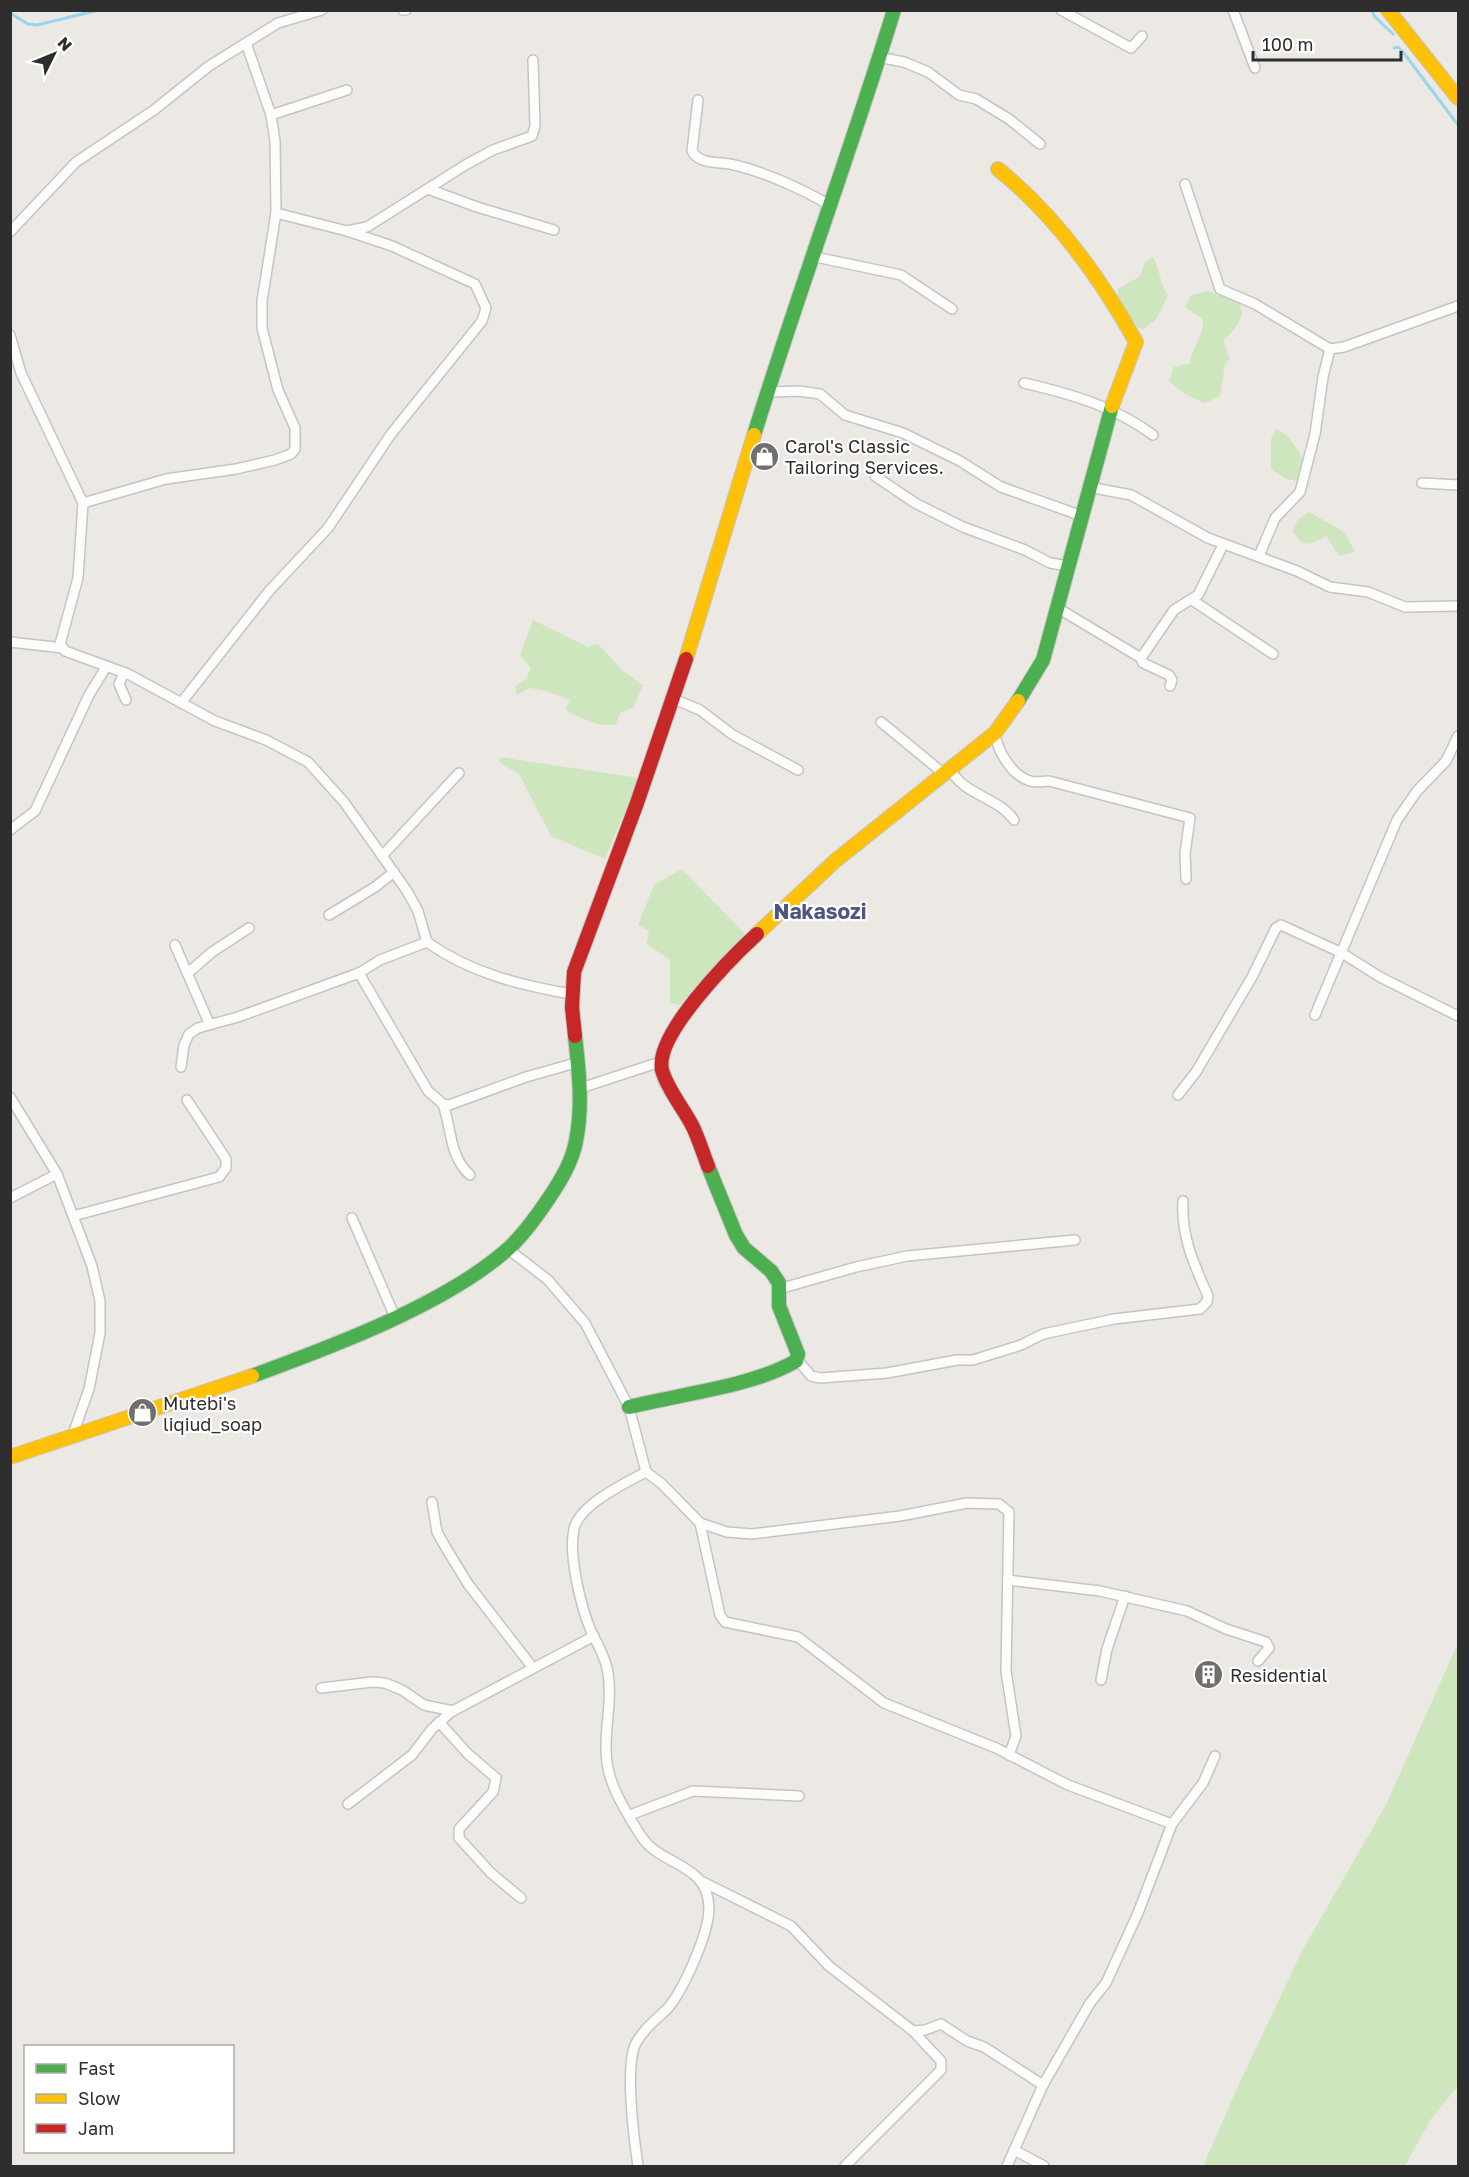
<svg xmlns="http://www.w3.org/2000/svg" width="1469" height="2177" viewBox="0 0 1469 2177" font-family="'Golos Text',sans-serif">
	<rect width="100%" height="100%" fill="#ece8e4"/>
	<!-- green -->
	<g fill="#cee6be">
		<path d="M1153,257C1160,270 1160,284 1168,295L1157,318L1144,329L1138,328L1118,300V289L1139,277L1145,262Z"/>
		<path d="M1227,289C1250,311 1244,320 1223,341L1230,358L1225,364L1220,396L1205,403L1185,394L1169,381L1174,367L1190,363C1192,347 1205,334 1203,319L1185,307L1191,295L1209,291L1219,296Z"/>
		<polygon points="1276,429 1288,436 1306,463 1299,481 1286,479 1271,469 1271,439"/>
		<polygon points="1309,512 1344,532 1355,552 1339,556 1326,536 1310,544 1300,542 1293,531 1297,521"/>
		<path d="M533,620L588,647L598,644L622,670L643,685L633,708L620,713L616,724C598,728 581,718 565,710L570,700L547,691L529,688L517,695L515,686L526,679L531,668L520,655Z"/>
		<polygon points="500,757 639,778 605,859 551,836 519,774 499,762"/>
		<polygon points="682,869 745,934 680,1005 670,1003 670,960 647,944 649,931 638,925 654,885"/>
		<polygon points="1458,1643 1458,2086 1431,2119 1405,2166 1203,2166 1239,2084 1303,1949 1386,1805"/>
	</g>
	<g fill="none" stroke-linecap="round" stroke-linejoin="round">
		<!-- stream -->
		<g stroke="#99d6ec" stroke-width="3">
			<polyline points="1373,12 1374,16 1393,34"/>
			<polyline points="10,13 28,24 37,25 99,10"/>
			<polyline points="1394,48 1398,47 1403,52 1458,125"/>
		</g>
		<defs>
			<g id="street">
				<polyline points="403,10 406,10"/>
				<polyline points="1061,10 1131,48 1142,36"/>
				<polyline points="1233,10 1255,68"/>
				<polyline points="878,57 904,62 928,72 959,95 976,99 1009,119 1040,144"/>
				<path d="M698,100L692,151C699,164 716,162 730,164C760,170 803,189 829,205"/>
				<polyline points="271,115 347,90"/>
				<polyline points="1185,184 1220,289 1255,304 1330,349 1344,347 1458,306"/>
				<polyline points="428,189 477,207 554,230"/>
				<polyline points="276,213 347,231 367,227 467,164 493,150 532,136 535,126 533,60"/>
				<polyline points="10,232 76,162 154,110 209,66 278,23 322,10"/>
				<polyline points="811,256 901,275 952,309"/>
				<path d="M10,335L21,373L83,503L78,578L60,644L65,651L128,674L215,721L266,740L308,762L344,802L407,891L418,911L427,942C470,973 520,985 571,994"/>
				<path d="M1024,383C1071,394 1114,406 1153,435"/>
				<polyline points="768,392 799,391 820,394 845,415 903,433 960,461 1001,487 1082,516"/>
				<polyline points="875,476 915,503 963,527 1025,550 1050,563 1069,566"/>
				<polyline points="1422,483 1458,485"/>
				<polyline points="1089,487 1131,495 1208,538 1297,571 1330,587 1368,592 1405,607 1458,606"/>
				<polyline points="83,503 166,479 236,469 275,460 291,454 295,449 295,428 278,390 262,328 262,301 276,213 275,141 271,115 246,43"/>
				<polyline points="1259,556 1275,518 1300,492 1315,434 1323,377 1330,349"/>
				<polyline points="1192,600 1273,654"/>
				<polyline points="1056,607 1141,658 1143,663 1169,675 1172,680 1170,686"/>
				<polyline points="10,642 63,648"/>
				<polyline points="1141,658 1174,610 1198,595 1223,545"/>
				<polyline points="124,673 119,684 126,700"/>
				<polyline points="674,699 700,710 733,735 798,770"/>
				<polyline points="181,703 270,590 328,528 391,434 482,321 486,308 475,284 392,246 347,231"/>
				<polyline points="881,722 943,773"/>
				<path d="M995,733C997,750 1011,775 1030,781C1035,783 1043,781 1049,781L1190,818L1185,853L1186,879"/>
				<path d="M950,768C962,795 997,796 1014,820"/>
				<polyline points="10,830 35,811 89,695 106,667"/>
				<polyline points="382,856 459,773"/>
				<polyline points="329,915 375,887 394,872"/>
				<polyline points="175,945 209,1023"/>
				<polyline points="188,973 212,952 249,928"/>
				<polyline points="359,973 428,1091 443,1104 449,1105 526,1077 579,1062"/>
				<polyline points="1315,1015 1397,820 1417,791 1446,761 1458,736"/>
				<polyline points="181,1067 184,1045 189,1034 198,1028 238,1017 359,973 380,960 427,942"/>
				<polyline points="581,1088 660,1062"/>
				<polyline points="1178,1095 1196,1072 1252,977 1276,928 1281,925 1342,953 1380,977 1458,1016"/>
				<polyline points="10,1097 57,1174 92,1266 100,1301 100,1333 89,1389 72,1437"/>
				<path d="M443,1104C452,1130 449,1156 470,1175"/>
				<polyline points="10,1198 57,1174"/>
				<polyline points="73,1216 219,1177 226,1168 226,1159 187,1100"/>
				<polyline points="352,1218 395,1317"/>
				<polyline points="508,1249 548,1280 585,1323 629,1407 646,1472 661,1483 700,1523 727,1532 752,1534 900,1516 967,1503 999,1504 1009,1512 1006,1671 1016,1736 1009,1755"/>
				<polyline points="779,1289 856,1267 907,1256 1075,1240"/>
				<path d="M797,1359L811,1376L820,1378L887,1373L957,1360H973L1021,1345L1043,1334L1114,1319L1200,1309L1207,1302L1208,1296C1194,1264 1181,1237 1183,1201"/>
				<polyline points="432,1502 437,1532 446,1548 468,1584 533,1668"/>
				<polyline points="700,1523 720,1615 725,1622 798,1637 884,1703 996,1748 1068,1785 1172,1824"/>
				<polyline points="1008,1580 1100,1591 1187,1611 1226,1629 1266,1642 1269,1648 1258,1661"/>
				<polyline points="1101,1680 1107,1649 1125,1596"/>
				<polyline points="321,1688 372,1682 385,1683 402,1690 424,1705 453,1711"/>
				<polyline points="439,1722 468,1754 496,1778 493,1792 459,1829 459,1838 491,1873 521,1898"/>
				<polyline points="348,1804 412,1755 432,1729 451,1712 594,1636"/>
				<polyline points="630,1815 693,1791 799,1796"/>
				<polyline points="703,1882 791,1926 829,1966 913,2031 925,2030 941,2024 967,2041 984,2047 1043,2085"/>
				<polyline points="1014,2150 1044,2166"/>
				<path d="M638,2166C634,2139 625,2069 635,2045C643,2029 656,2020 668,2008C684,1989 709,1933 709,1908C708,1862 661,1867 641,1836C632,1822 614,1792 610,1776C599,1741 615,1704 607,1668C604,1655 597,1643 591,1631C581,1607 568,1555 574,1529C579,1505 625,1483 646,1472"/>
				<polyline points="845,2166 941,2070 941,2061 913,2031"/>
				<polyline points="1007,2166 1043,2085 1090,2003 1106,1983 1138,1913 1172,1824 1203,1783 1215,1756"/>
			</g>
			<g id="fast">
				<path d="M754,435C798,293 850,153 894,10"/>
				<polyline points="1018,701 1043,660 1112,406"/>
				<path d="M252,1376C331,1347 447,1304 509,1248C525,1233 537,1216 549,1198C561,1180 572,1162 576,1141C583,1106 579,1071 575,1036"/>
				<path d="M629,1407C680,1394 751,1387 796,1361L798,1354L779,1306V1283L771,1271L744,1248L736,1235L708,1166"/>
			</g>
			<g id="slow">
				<polyline points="1388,10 1458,98"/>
				<path d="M998,169C1056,216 1100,277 1136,342L1112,406"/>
				<polyline points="686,659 754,435"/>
				<polyline points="757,934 835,861 995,733 1018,701"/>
				<polyline points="10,1457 252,1376"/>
			</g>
			<g id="jam">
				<polyline points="575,1036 572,1007 574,972 637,803 686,659"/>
				<path d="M708,1166C703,1153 699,1140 693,1127C684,1109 667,1089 662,1070C654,1035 732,957 757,934"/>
			</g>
		</defs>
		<!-- street casing -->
		<use href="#street" stroke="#c5c4c5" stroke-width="12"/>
		<!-- fast casing -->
		<use href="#fast" stroke="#c5c4c5" stroke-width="16"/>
		<!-- slow casing -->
		<use href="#slow" stroke="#c5c4c5" stroke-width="16"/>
		<!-- jam casing -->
		<use href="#jam" stroke="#c5c4c5" stroke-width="16"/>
		<!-- street -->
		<use href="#street" stroke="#fcfcfb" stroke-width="9"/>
		<!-- fast -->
		<use href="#fast" stroke="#4caf50" stroke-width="14"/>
		<!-- slow -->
		<use href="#slow" stroke="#ffc107" stroke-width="14"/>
		<!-- jam -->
		<use href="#jam" stroke="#c62828" stroke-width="14"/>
	</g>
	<!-- icons -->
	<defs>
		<symbol id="shop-disc" viewBox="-11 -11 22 22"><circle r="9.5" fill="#706f6e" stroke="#fff"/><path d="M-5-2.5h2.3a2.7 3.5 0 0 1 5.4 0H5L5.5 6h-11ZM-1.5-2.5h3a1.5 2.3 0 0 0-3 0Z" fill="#fff"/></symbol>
		<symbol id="building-disc" viewBox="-11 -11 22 22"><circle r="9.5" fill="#706f6e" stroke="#fff"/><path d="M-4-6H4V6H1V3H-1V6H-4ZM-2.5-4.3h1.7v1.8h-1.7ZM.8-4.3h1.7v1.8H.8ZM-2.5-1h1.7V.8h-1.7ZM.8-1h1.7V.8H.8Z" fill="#fff"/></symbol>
	</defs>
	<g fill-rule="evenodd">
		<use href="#shop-disc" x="748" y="440" width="33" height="33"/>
		<use href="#shop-disc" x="126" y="1396" width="33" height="33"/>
		<use href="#building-disc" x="1192" y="1658" width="33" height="33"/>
	</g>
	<g text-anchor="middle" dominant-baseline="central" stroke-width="4.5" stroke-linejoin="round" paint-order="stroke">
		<!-- poi labels -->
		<g font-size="18" fill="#2e2e2e" stroke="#fff" text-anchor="start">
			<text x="785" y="446">Carol's Classic<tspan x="785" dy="21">Tailoring Services.</tspan></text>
			<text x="163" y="1403">Mutebi's<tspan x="163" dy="21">liqiud_soap</tspan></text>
			<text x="1230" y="1675">Residential</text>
		</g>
		<!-- quarter labels -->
		<g font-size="21" font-weight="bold" fill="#4d5680" stroke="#fff">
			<text x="820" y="911">Nakasozi</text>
		</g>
	</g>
	<!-- border -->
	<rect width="1469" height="2177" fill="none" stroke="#2e2e2e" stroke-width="24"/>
	<!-- legend -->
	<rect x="24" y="2045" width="210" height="108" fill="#ffffff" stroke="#ababab" stroke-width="1.5"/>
	<rect x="36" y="2064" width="30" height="9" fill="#4caf50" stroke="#ababab" stroke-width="1.5"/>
	<text x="78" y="2075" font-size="18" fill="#2e2e2e">Fast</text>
	<rect x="36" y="2094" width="30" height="9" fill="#ffc107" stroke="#ababab" stroke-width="1.5"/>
	<text x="78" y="2105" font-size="18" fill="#2e2e2e">Slow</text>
	<rect x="36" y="2124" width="30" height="9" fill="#c62828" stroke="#ababab" stroke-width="1.5"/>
	<text x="78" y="2135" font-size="18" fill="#2e2e2e">Jam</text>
	<!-- north arrow -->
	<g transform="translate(54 54) rotate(47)" stroke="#ffffff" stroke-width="4.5" paint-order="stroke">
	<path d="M0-4.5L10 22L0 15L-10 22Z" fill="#2e2e2e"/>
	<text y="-9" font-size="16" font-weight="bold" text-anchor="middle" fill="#2e2e2e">N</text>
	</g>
	<!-- scale -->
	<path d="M1253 51v9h148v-9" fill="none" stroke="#2e2e2e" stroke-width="3"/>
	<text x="1262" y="51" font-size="18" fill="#2e2e2e" stroke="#ffffff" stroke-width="4.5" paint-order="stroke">100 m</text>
</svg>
